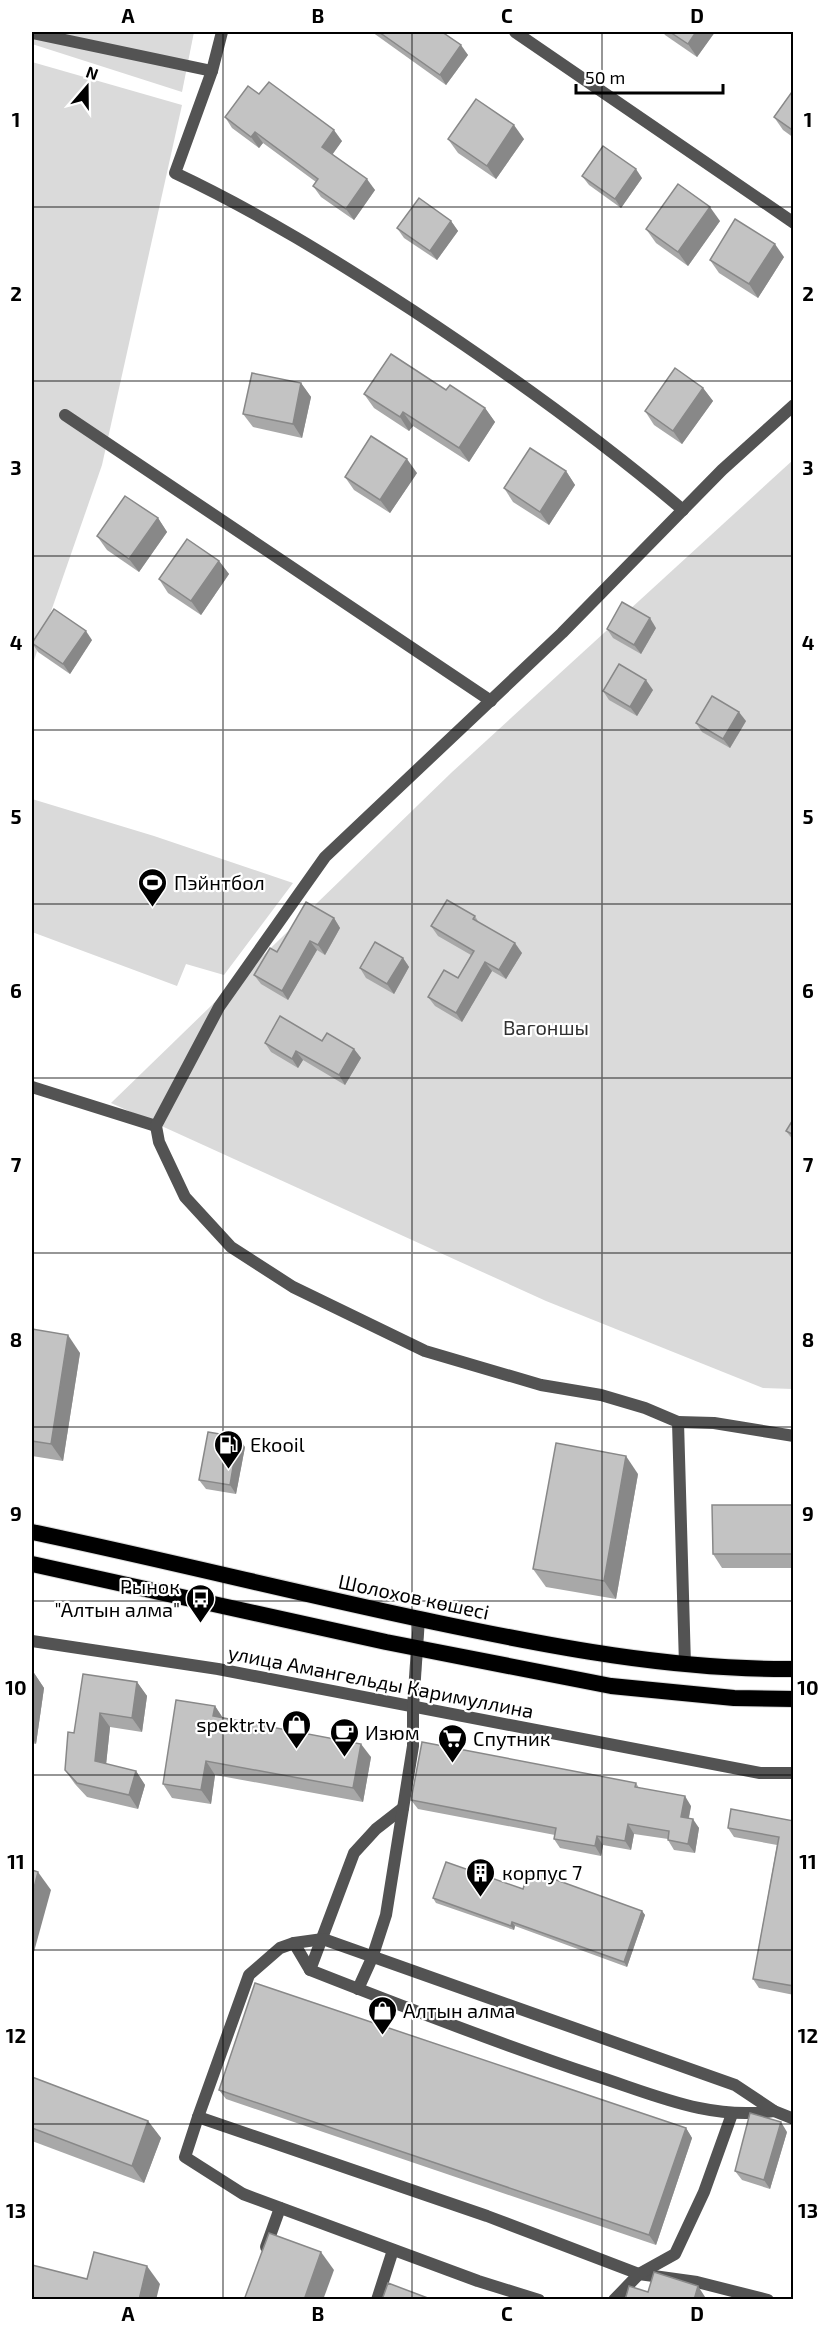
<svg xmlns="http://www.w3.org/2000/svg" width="825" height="2331" viewBox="0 0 825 2331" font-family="'Exo 2',sans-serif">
	<rect width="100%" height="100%" fill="#fff"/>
	<!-- green -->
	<g fill="#dadada">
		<polygon points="32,32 194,32 182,92 32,44"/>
		<polygon points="32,62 182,105 102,465 32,666"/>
		<polygon points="793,460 793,1389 763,1388 546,1301 111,1103 451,773"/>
		<polygon points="32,799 154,836 293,883 224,975 186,964 177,986 32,932"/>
	</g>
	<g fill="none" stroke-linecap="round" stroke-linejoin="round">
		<defs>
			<g id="trunk">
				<path d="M32,1532C166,1560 300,1594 434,1622C553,1647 672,1670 794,1669"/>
				<polyline points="32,1564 386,1642 611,1686 734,1698 794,1699"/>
			</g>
		</defs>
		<!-- trunk casing -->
		<use href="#trunk" stroke="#dbdbdb" stroke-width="18"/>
		<!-- service -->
		<g stroke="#535353" stroke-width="12">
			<polyline points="32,33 212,71"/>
			<polyline points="32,1087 156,1126"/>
			<path d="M294,1943L310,1970C404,2007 497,2043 593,2075C653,2094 709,2121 774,2111"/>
			<polyline points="310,1970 354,1853 376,1829 403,1808"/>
			<polyline points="358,1989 372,1958 386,1915 413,1746 413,1707"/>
			<polyline points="198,2117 487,2216 639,2274 697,2282 768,2300"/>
			<polyline points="266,2247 280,2208"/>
			<polyline points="377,2300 393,2250"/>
			<polyline points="539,2300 478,2281 243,2194 185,2157 198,2117 249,1975 280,1948 294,1943 323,1939 735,2085 774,2111 794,2119"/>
			<polyline points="614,2300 639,2274 675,2254 704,2192 732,2114"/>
		</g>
		<!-- minor -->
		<g stroke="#535353" stroke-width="12">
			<path d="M222,32L212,71L175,173C258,212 335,260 412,310C506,372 597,437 683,510"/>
			<polyline points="515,32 794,223"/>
			<polyline points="65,415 491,701"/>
			<polyline points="678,1422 714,1423 794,1436"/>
			<polyline points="32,1641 218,1669 760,1773 794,1773"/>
			<polyline points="685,1665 678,1422 645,1408 601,1395 541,1385 425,1351 293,1287 231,1247 185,1197 159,1142 156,1126 219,1007 325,857 562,633 722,470 794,405"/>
			<polyline points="413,1707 419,1619"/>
		</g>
		<!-- trunk -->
		<use href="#trunk" stroke="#000" stroke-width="16"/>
	</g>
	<!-- wall -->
	<g fill="#a8a8a8">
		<polygon points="372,32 442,32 468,55 446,85"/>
		<polygon points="663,32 715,32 697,57 665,35"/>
		<polygon points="794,89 794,138 783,130 774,117"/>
		<polygon points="259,94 342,141 332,154 375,190 354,220 321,197 313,186 316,182 263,143 259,148 232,128 225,117"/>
		<polygon points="448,139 524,139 496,179 458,153"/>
		<polygon points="582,176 642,178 621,208 589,185"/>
		<polygon points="451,221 458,231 437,260 404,238 397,228"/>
		<polygon points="720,221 688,266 656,243 646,229"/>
		<polygon points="784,257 758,298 719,273 710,260"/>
		<polygon points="301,383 311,397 302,438 253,427 243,414"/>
		<polygon points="703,388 713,401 682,444 654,425 645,411"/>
		<polygon points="446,390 485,408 495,422 469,462 413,426 409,431 374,408 364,394"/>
		<polygon points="566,471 575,485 549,525 513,502 504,488"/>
		<polygon points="417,473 390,513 354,490 345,477"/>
		<polygon points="158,518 167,532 139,572 107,550 97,536"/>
		<polygon points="219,561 229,574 201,615 168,593 159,579"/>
		<polygon points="656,628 641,654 613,638 607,629"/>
		<polygon points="92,640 70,674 38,652 32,643"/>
		<polygon points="653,690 637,716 609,700 603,691"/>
		<polygon points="746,721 730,748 702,732 696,723"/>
		<polygon points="475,916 479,923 522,953 506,979 492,971 462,1022 435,1006 428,997 458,978 471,955 438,936 431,926"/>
		<polygon points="334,918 340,928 325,955 317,950 288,1000 261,984 254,975 277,952"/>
		<polygon points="403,958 409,967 394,994 366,978 360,968"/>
		<polygon points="322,1041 354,1049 361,1058 345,1085 303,1060 298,1068 271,1052 265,1043"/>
		<polygon points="786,1131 794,1135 794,1140 793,1140"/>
		<polygon points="32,1329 80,1353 63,1461 32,1456"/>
		<polygon points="245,1447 236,1494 206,1489 199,1480"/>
		<polygon points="638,1474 616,1599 546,1587 533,1569"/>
		<polygon points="794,1505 794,1568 722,1568 713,1554"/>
		<polygon points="32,1670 44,1688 36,1744 32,1743"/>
		<polygon points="137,1682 147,1696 142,1732 110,1727 106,1764 136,1771 145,1785 138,1809 87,1797 75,1784 65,1770 74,1733"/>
		<polygon points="215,1706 223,1718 371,1757 363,1802 215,1775 211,1804 172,1798 163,1784"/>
		<polygon points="636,1783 639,1788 691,1806 689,1818 699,1828 695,1853 674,1850 668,1840 668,1839 634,1834 631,1850 603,1845 601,1856 560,1848 554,1839 555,1835 418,1809 411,1800"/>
		<polygon points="794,1821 794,1995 759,1988 753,1979 777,1845 734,1837 728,1828"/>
		<polygon points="523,1889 642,1911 645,1915 627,1967 515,1926 514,1930 436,1903 433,1898"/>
		<polygon points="32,2077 148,2121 161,2138 144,2183 32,2141"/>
		<polygon points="219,2090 686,2128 692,2138 656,2245 226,2099"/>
		<polygon points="787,2132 770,2189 742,2180 735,2171"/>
	</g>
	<!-- shaded-wall -->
	<g fill="#888">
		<polygon points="696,32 715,32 697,57 688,44"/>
		<polygon points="461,45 468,55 446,85 440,75"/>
		<polygon points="514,125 524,139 496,179 487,166"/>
		<polygon points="334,130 342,141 330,158 322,147"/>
		<polygon points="255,132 263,143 259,148 251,137"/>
		<polygon points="636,169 642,178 621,208 615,199"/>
		<polygon points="367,179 375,190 354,220 346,209"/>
		<polygon points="710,207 720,221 688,266 678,252"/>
		<polygon points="451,221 458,231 437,260 430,251"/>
		<polygon points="775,244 784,257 758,298 749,284"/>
		<polygon points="301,383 311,397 302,438 293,424"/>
		<polygon points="703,388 713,401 682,444 673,431"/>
		<polygon points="485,408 495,422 469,462 459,448"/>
		<polygon points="403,412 413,426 409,431 400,417"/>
		<polygon points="407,459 417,473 390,513 380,500"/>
		<polygon points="566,471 575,485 549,525 540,512"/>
		<polygon points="158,518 167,532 139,572 129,559"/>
		<polygon points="219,561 229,574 201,615 191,601"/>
		<polygon points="650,618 656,628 641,654 634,645"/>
		<polygon points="86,631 92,640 70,674 63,664"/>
		<polygon points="646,680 653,690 637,716 630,707"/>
		<polygon points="739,712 746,721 730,748 723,739"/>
		<polygon points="334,918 340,928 325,955 318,945"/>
		<polygon points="310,941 317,950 288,1000 282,991"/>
		<polygon points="515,943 522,953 506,979 499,970"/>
		<polygon points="403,958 409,967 394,994 387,984"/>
		<polygon points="485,962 492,971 462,1022 456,1013"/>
		<polygon points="354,1049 361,1058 345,1085 339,1075"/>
		<polygon points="296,1051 303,1060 298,1068 292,1059"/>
		<polygon points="68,1335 80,1353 63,1461 51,1444"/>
		<polygon points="238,1437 245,1447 236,1494 230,1485"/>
		<polygon points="626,1456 638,1474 616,1599 604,1581"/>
		<polygon points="32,1670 44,1688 36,1744 32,1737"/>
		<polygon points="137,1682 147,1696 142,1732 132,1718"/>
		<polygon points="215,1706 224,1720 213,1716"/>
		<polygon points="100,1713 110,1727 105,1775 95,1761"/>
		<polygon points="361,1744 371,1757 363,1802 353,1788"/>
		<polygon points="206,1761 215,1775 211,1804 201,1790"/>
		<polygon points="136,1771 145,1785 138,1809 129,1795"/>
		<polygon points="685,1796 691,1806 687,1826 681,1817"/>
		<polygon points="693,1819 699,1828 695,1853 688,1844"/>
		<polygon points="628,1824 634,1834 631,1850 625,1841"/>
		<polygon points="597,1836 603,1845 601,1856 595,1846"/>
		<polygon points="38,1872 51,1890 32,1959 32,1896"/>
		<polygon points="642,1911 645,1915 627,1967 624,1962"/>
		<polygon points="512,1922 515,1926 514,1930 511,1926"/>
		<polygon points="148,2121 161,2138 144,2183 132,2166"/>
		<polygon points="781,2122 787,2132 770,2189 764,2180"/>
		<polygon points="686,2128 692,2138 656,2245 649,2235"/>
		<polygon points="321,2252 334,2270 323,2300 304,2300"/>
		<polygon points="147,2266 160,2284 156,2300 139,2300"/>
		<polygon points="698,2286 707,2300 694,2300"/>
	</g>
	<!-- building -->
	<g fill="#c3c3c3" stroke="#888" stroke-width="1.5">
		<polygon points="379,32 442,32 461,45 440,75"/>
		<polygon points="670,32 696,32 688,44"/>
		<polygon points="269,82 334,130 322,147 367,179 346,209 313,186 318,179 255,132 251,137 225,117 248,86 259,94"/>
		<polygon points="794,89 794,131 774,117"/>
		<polygon points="476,99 514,125 487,166 448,139"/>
		<polygon points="603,146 636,169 615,199 582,176"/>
		<polygon points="678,184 710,207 678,252 646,229"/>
		<polygon points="419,198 451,221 430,251 397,228"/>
		<polygon points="735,219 775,244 749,284 710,260"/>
		<polygon points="391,354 446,390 450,385 485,408 459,448 403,412 400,417 364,394"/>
		<polygon points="675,368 703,388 673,431 645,411"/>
		<polygon points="252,373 301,383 293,424 243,414"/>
		<polygon points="371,436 407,459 380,500 345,477"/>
		<polygon points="530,448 566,471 540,512 504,488"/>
		<polygon points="125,496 158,518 129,559 97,536"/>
		<polygon points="187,539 219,561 191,601 159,579"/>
		<polygon points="622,602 650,618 634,645 607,629"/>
		<polygon points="54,609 86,631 63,664 32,643"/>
		<polygon points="619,664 646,680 630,707 603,691"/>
		<polygon points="712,696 739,712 723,739 696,723"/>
		<polygon points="447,900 475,916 473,919 515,943 499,970 485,962 456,1013 428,997 444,970 458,978 474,951 431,926"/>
		<polygon points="306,902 334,918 318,945 310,941 282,991 254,975 270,948 277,952"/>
		<polygon points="375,942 403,958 387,984 360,968"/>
		<polygon points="280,1016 322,1041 327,1033 354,1049 339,1075 296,1051 292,1059 265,1043"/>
		<polygon points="794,1118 794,1135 786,1131"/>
		<polygon points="32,1329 68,1335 51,1444 32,1441"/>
		<polygon points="208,1432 238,1437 230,1485 199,1480"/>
		<polygon points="556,1443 626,1456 604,1581 533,1569"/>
		<polygon points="712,1505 794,1505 794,1554 713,1554"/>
		<polygon points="83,1674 137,1682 132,1718 100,1713 95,1761 136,1771 129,1795 77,1783 65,1770 68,1732 74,1733"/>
		<polygon points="176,1700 215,1706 213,1716 361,1744 353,1788 206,1761 201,1790 163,1784"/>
		<polygon points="422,1742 636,1783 635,1787 685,1796 681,1817 693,1819 688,1844 668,1840 669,1831 628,1824 625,1841 597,1836 595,1846 554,1839 556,1828 411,1800"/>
		<polygon points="731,1809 794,1821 794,1986 753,1979 779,1837 728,1828"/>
		<polygon points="446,1862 523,1889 529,1870 642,1911 624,1962 512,1922 511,1926 433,1898"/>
		<polygon points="32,1870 38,1872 32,1896"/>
		<polygon points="255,1983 686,2128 649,2235 219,2090"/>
		<polygon points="32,2077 148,2121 132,2166 32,2128"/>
		<polygon points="750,2113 781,2122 764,2180 735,2171"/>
		<polygon points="269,2233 321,2252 304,2300 244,2300"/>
		<polygon points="94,2252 147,2266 139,2300 32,2300 32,2265 87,2279"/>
		<polygon points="654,2272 698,2286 694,2300 625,2300 629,2286 648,2292"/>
		<polygon points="388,2283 433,2300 382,2300"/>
	</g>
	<!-- grid -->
	<path fill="none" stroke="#000" stroke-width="1.5" stroke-opacity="0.55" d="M223,32V2300M412,32V2300M602,32V2300M32,207H794M32,381H794M32,556H794M32,730H794M32,904H794M32,1078H794M32,1253H794M32,1427H794M32,1601H794M32,1775H794M32,1950H794M32,2124H794"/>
	<!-- icons -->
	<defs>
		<symbol id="stadium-pin" viewBox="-11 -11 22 30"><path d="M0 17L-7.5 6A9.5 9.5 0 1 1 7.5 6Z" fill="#000" stroke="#fff"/><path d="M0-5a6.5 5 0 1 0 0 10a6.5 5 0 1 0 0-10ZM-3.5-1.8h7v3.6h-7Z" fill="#fff"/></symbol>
		<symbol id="fuel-pin" viewBox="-11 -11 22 30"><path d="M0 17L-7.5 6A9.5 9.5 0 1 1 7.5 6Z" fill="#000" stroke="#fff"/><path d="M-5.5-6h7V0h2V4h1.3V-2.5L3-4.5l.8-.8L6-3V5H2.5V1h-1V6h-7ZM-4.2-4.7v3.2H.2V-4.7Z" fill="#fff"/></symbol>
		<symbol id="bus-pin" viewBox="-11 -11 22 30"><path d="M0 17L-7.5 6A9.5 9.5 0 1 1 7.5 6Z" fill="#000" stroke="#fff"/><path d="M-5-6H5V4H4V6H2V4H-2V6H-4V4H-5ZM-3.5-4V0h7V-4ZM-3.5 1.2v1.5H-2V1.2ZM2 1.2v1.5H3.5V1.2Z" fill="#fff"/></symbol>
		<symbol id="shop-pin" viewBox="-11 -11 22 30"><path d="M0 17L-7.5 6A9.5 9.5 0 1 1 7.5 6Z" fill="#000" stroke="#fff"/><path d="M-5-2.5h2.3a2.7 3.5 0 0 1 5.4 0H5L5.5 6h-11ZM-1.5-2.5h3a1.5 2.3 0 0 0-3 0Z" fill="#fff"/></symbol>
		<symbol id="cafe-pin" viewBox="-11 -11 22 30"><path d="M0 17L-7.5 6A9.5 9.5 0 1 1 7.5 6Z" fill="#000" stroke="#fff"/><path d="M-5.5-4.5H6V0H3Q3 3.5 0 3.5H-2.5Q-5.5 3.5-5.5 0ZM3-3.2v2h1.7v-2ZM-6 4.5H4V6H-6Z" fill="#fff"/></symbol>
		<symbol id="supermarket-pin" viewBox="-11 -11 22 30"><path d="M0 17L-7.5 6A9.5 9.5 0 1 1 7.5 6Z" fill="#000" stroke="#fff"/><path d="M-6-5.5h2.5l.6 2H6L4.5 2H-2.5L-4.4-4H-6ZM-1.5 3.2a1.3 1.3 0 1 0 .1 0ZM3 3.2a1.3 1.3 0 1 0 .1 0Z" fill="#fff"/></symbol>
		<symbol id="building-pin" viewBox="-11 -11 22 30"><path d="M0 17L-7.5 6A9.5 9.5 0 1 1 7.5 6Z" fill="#000" stroke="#fff"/><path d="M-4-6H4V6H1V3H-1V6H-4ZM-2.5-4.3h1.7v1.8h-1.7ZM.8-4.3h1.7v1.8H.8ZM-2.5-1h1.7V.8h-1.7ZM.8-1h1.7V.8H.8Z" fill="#fff"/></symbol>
	</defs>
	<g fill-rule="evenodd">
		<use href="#stadium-pin" x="136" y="866" width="33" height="45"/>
		<use href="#fuel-pin" x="212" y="1428" width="33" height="45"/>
		<use href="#bus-pin" x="184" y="1582" width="33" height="45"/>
		<use href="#shop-pin" x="280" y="1708" width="33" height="45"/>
		<use href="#cafe-pin" x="328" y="1716" width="33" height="45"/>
		<use href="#supermarket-pin" x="436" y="1722" width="33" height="45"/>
		<use href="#building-pin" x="464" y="1856" width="33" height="45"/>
		<use href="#shop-pin" x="366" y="1994" width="33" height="45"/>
	</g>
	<g text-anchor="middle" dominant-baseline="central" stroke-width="4.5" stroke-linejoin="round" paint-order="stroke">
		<!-- poi labels -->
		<g font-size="20" fill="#000" stroke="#fff" text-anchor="start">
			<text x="174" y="882">Пэйнтбол</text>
			<text x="250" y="1444">Ekooil</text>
			<text x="180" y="1586" text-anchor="end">Рынок<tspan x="180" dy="23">"Алтын алма"</tspan></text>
			<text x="276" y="1724" text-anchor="end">spektr.tv</text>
			<text x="365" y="1732">Изюм</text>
			<text x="473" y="1738">Спутник</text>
			<text x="502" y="1872">корпус 7</text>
			<text x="403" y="2010">Алтын алма</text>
		</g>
		<!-- park labels -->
		<g font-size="20" fill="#313131" stroke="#fff">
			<text x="546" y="1027">Вагоншы</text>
		</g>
		<!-- street labels -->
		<g font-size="20" fill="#000" stroke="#fff">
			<text transform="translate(414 1596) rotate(12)">Шолохов көшесі</text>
			<text transform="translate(381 1681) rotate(11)">улица Амангельды Каримуллина</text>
		</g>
	</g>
	<!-- border -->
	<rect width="825" height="2331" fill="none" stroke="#ffffff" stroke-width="66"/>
	<!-- north arrow -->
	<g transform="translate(87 87) rotate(20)" stroke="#ffffff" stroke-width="4.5" paint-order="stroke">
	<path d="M0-4.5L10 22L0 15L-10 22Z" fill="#000000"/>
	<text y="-9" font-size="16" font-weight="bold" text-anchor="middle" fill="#000000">N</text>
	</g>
	<!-- scale -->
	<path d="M576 84v9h147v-9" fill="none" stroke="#000000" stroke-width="3"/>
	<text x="585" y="84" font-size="18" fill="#000000" stroke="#ffffff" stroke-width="4.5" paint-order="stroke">50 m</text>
	<rect x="33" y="33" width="759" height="2265" fill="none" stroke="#000" stroke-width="2"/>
	<g font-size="20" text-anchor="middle" font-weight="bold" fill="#000">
		<text x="128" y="23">A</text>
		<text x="318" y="23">B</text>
		<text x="507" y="23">C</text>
		<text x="697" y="23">D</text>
		<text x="16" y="127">1</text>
		<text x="808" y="127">1</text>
		<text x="16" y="301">2</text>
		<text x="808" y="301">2</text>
		<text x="16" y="475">3</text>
		<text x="808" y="475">3</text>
		<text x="16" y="650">4</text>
		<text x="808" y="650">4</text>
		<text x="16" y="824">5</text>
		<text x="808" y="824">5</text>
		<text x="16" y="998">6</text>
		<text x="808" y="998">6</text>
		<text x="16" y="1172">7</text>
		<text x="808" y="1172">7</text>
		<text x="16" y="1347">8</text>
		<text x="808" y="1347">8</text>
		<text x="16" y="1521">9</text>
		<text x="808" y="1521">9</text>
		<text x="16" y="1695">10</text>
		<text x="808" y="1695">10</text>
		<text x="16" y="1869">11</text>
		<text x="808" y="1869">11</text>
		<text x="16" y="2043">12</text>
		<text x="808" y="2043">12</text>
		<text x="16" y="2218">13</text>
		<text x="808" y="2218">13</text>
		<text x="128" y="2321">A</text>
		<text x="318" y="2321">B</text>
		<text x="507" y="2321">C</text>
		<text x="697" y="2321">D</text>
	</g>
</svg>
